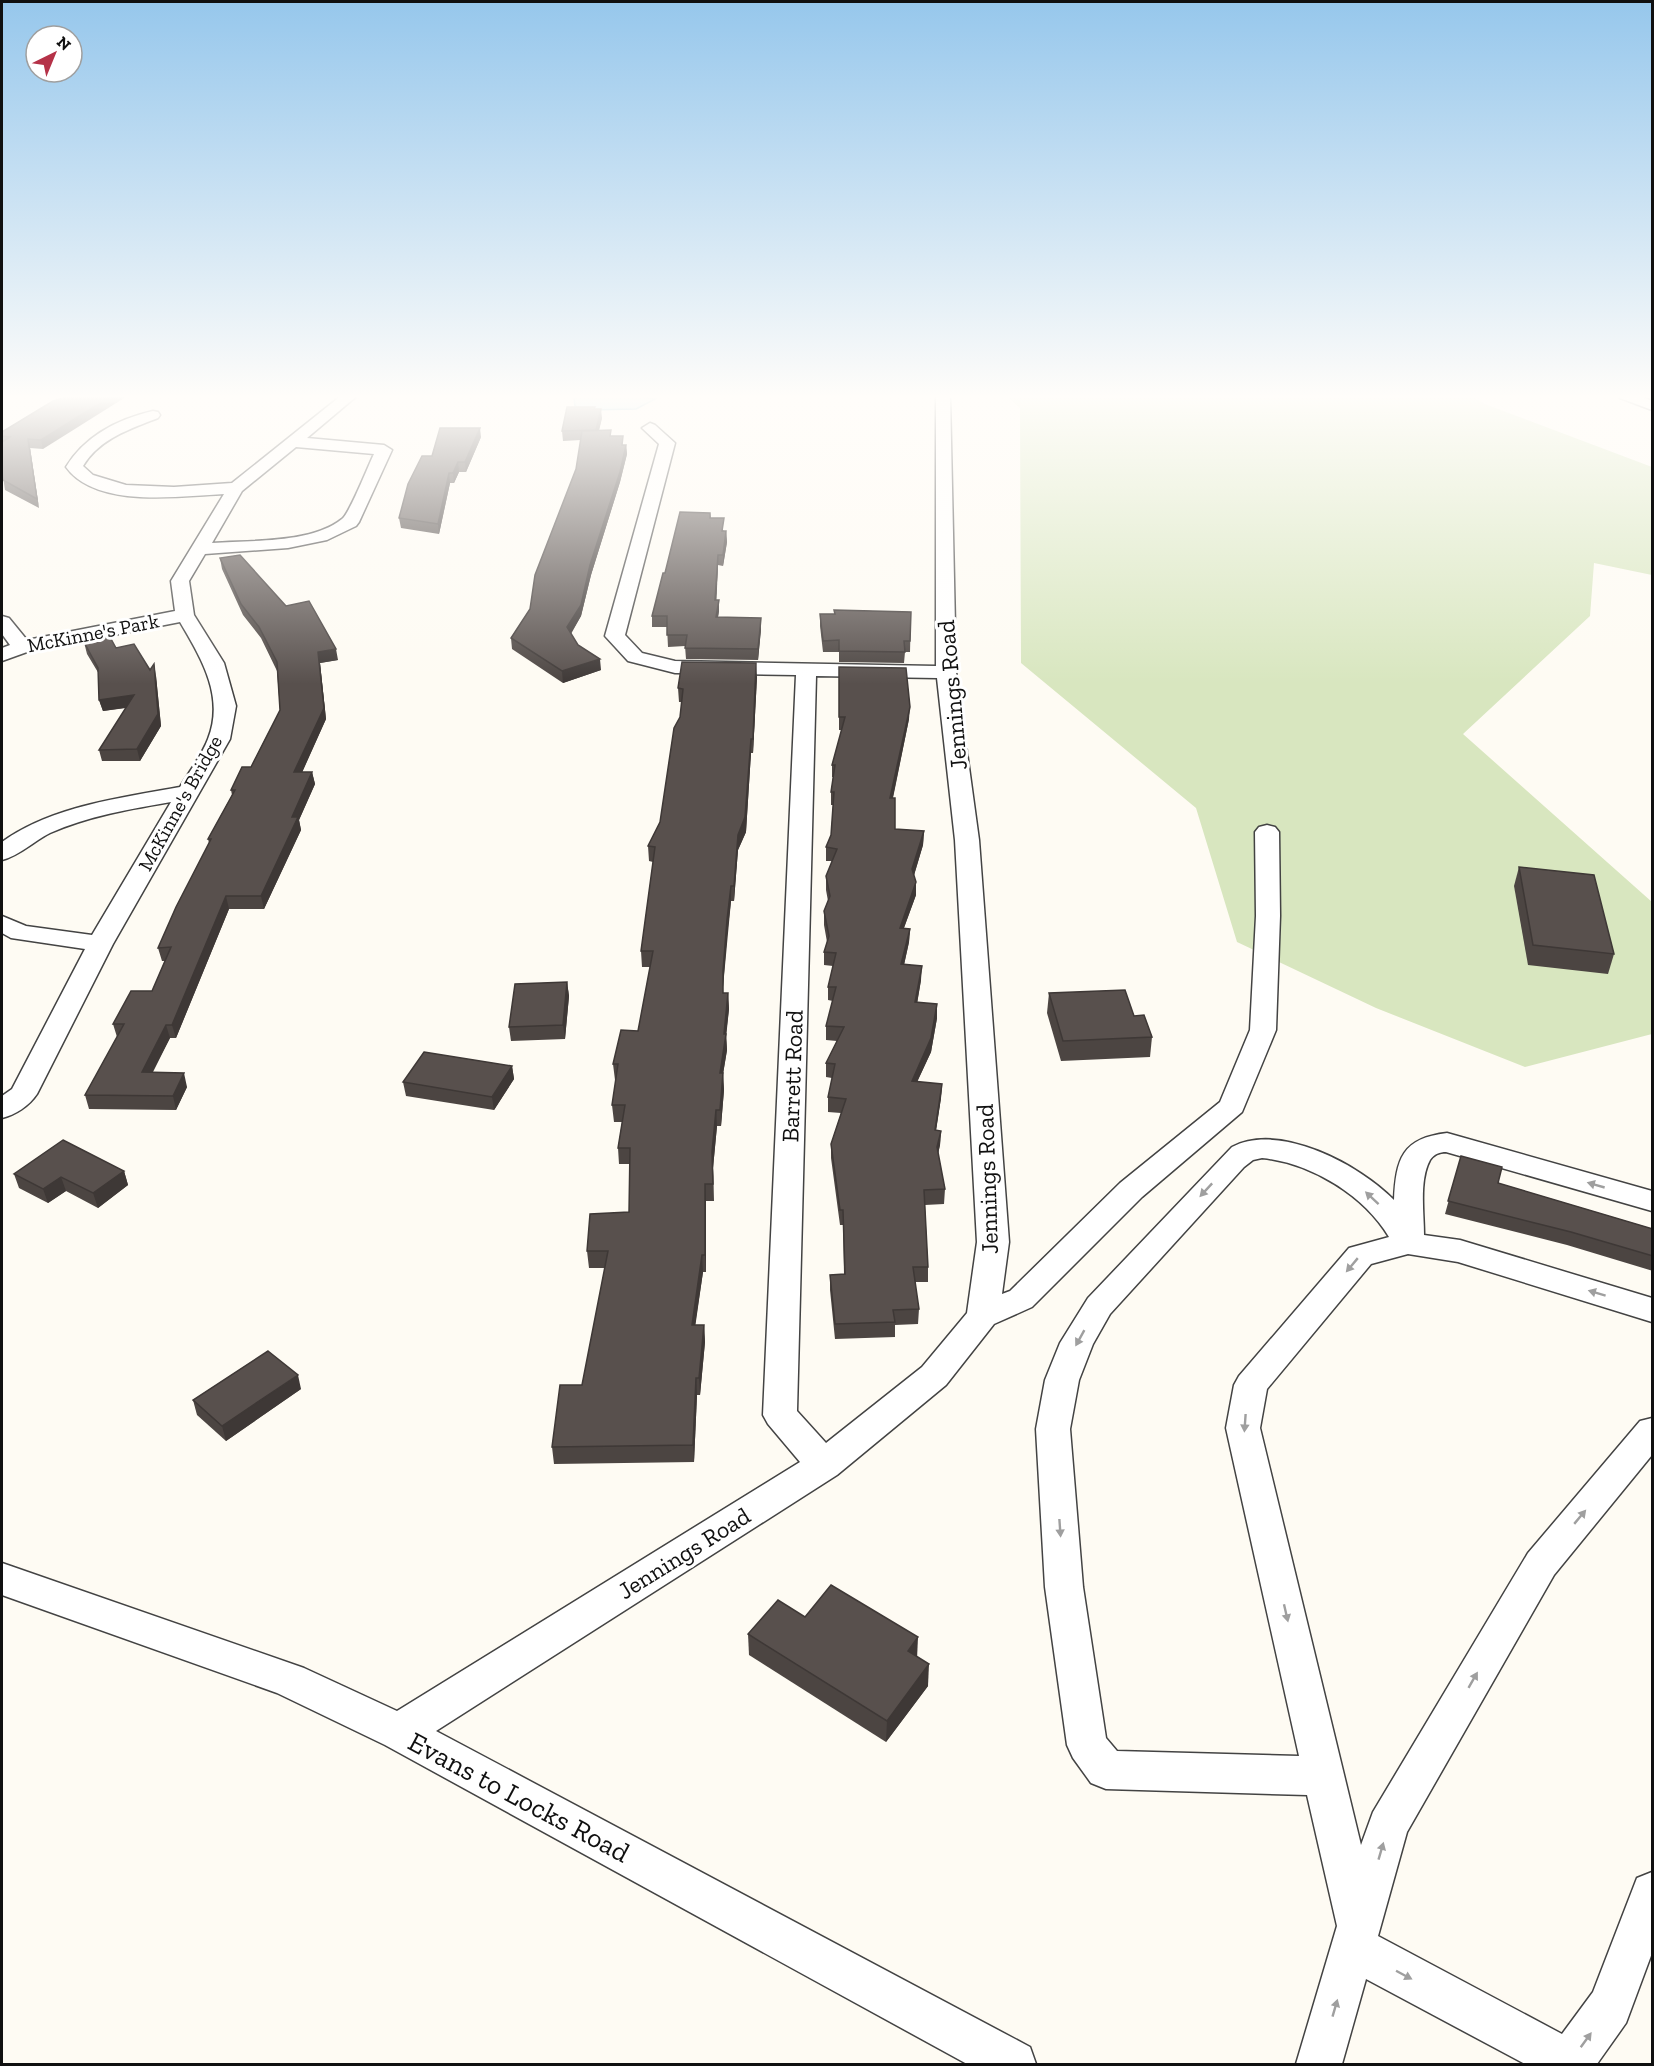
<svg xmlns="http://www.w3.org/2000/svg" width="1654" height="2066" viewBox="0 0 1654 2066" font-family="'Zilla Slab',serif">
	<rect width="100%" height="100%" fill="#fefbf3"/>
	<!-- green -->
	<polygon fill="#d8e6bf" points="1005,395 1469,395 1485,404 1652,467 1652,575 1594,563 1590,616 1463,734 1652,902 1652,1034 1525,1067 1376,1008 1237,942 1196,808 1021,663 1020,408"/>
	<!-- water -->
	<polygon fill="#bce4f1" stroke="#49a0c2" stroke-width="1.5" points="581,395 634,395 655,399 636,409 585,410 575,406 574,398"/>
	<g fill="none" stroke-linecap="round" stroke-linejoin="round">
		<defs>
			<g id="minor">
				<path d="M342,395H358L307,438L384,445L392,450L359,522L356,526L327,540L288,548L205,554L189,581L194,615L224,663L236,706L230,739L113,944L37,1094C29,1106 15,1115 2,1118V1096L12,1089L85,949L11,938L2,933V916L26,926L92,935L171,802C130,809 88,816 50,833C34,841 19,856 2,860V842C52,806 120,798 180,787C189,772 202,755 208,739C225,696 201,658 180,622L27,652L2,661V648L10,645L2,634V616L9,618L27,640L175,611L171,581L224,494C180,496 96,509 66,467C85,436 118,419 153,411L158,412L160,415L158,418C130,429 99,439 83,466L93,475L126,485L174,487L232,483ZM296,447L374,454C368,466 350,513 342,519C311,544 249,540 212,543L242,491Z"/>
				<path d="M936,395H950L956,672L979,840L1009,1242L1002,1294L1010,1291L1120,1183L1220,1102L1250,1030L1256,916L1255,832L1259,827L1267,825L1275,827L1279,832L1280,916L1276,1030L1242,1112L1142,1197L1032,1307L994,1324L946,1385L837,1475L436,1731L1030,2047L1036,2064H967L385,1745L277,1693L2,1595V1563L304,1668L397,1711L800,1462L768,1424L763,1415L796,675L675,673L628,661L605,636L659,444L642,428L650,423L655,425L675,443L625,635L642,653L675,661L936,666ZM816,676L937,678L955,840L977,1242L967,1313L922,1367L826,1443L797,1411Z"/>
				<polygon points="1618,395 1637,395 1652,401 1652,410 1620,398"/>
				<path d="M1447,1133L1652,1191V1211L1446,1152C1440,1152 1434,1154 1430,1160C1419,1180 1424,1213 1424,1235L1460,1240L1652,1298V1322L1458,1262L1408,1254L1371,1264L1267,1389L1260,1428L1361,1845L1373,1812L1528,1553L1640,1421L1652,1418V1455L1554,1575L1407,1832L1378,1936L1562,2034L1593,1992L1637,1878L1652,1872V1953L1626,2023L1597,2064H1525L1366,1979L1342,2064H1296L1337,1926L1307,1795L1106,1789L1091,1783L1073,1758L1067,1745L1045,1587L1036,1429L1045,1380L1060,1343L1088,1298L1232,1147C1280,1122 1360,1165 1394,1200C1396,1159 1402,1138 1447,1133ZM1262,1158C1311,1163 1364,1195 1389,1237L1349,1248L1239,1376L1234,1385L1226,1428L1299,1756L1117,1751L1106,1738L1083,1587L1070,1429L1079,1380L1093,1344L1110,1314L1244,1167L1253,1160Z"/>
			</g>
		</defs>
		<!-- minor casing -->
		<use href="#minor" stroke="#434343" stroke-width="3"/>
		<!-- minor -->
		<use href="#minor" fill="#fff" fill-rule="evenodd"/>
	</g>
	<!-- wall -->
	<g fill="#4c4542">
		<polygon points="53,401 43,449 30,448 39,508 5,490 2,470 2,432"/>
		<polygon points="595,407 595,409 602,418 599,431 611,436 623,445 626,445 627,454 620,482 591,575 581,616 571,634 578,645 601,670 563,683 512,649 511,638 530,609 576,469 581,440 563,441 562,431"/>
		<polygon points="481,437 466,472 459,472 454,483 450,483 439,534 401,528 399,518 432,456"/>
		<polygon points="710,513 711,518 724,531 726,531 727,542 723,566 718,565 716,600 719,611 718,617 761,629 758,660 686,659 685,646 668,647 667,627 652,627 652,616 665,573"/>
		<polygon points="220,558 286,606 338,660 320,663 326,719 302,772 312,772 315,784 299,820 301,830 264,909 229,909 176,1038 170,1038 152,1072 187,1087 176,1110 89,1109 85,1095 117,1037 113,1024 152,991 165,961 162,961 158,948 209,843 208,839 232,795 231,790 251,767 280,710 277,671 261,638 243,615 222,569"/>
		<polygon points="834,610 911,612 910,652 905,652 904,663 839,662 839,652 823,652 820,626 820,614 834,614"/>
		<polygon points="84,642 116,648 150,670 156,676 161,726 140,761 102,761 99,750 126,708 103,711 99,700 99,674 87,654"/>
		<polygon points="839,667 909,719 893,798 895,829 924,831 923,845 914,875 916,895 904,928 910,929 909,942 904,965 921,980 917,1003 937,1004 937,1018 931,1052 917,1082 942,1084 941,1098 936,1130 941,1131 940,1145 938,1154 945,1189 944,1204 925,1205 928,1267 928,1282 915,1282 919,1309 918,1324 895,1325 895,1337 835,1339 830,1290 830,1275 844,1274 843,1225 840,1225 831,1158 831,1144 841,1113 828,1112 828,1097 832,1078 826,1077 826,1063 837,1041 826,1040 826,1026 833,1001 828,1000 828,987 833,966 824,965 824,952 827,942 824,925 824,911 828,901 826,890 826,876 832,861 826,861 826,847 831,835 833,805 831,805 831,792 833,777 832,777 832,765 842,730 839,730"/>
		<polygon points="757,677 753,753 751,753 746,832 738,850 734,901 731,901 727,936 723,987 723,993 728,993 729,1009 726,1034 727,1050 723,1074 724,1090 721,1126 717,1126 713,1168 714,1201 706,1201 706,1272 703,1272 695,1325 704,1325 705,1342 700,1395 697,1395 694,1462 554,1464 552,1447 582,1385 605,1268 589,1268 587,1251 629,1212 630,1164 619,1164 618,1148 622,1122 614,1122 612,1105 616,1080 615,1080 613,1064 638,1031 650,967 642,967 641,951 653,862 649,861 648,846 660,822 680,717 682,702 679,702 678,688"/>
		<polygon points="1519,867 1614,954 1608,974 1528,965 1514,886"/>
		<polygon points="567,982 569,996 565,1039 511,1041 509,1027"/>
		<polygon points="1049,993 1134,1016 1152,1037 1150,1057 1061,1061 1047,1013"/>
		<polygon points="512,1066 514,1079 494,1110 406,1096 403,1082"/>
		<polygon points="1461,1156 1498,1183 1653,1229 1653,1271 1567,1245 1445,1214"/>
		<polygon points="124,1171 128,1185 98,1208 66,1191 48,1203 19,1188 14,1174"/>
		<polygon points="301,1389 226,1441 197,1415 193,1400"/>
		<polygon points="805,1617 917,1657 928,1686 886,1742 749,1655 748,1634"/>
	</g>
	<!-- shaded-wall -->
	<g fill="#3e3836">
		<polygon points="113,395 129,395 43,449 41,440"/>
		<polygon points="601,409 602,418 596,440 596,430"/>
		<polygon points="480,428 481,437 466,472 465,462"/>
		<polygon points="28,439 30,448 39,508 37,499"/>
		<polygon points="626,445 627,454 620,482 591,575 581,616 568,638 567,627 590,565"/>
		<polygon points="458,462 459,472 454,483 453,473"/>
		<polygon points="449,473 450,483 439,534 438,524"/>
		<polygon points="726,531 727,542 723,566 723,555"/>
		<polygon points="718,555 718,565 716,611 715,600"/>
		<polygon points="719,600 719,611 716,628 716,617"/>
		<polygon points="761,618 761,629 758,660 758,649"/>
		<polygon points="336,649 338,660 320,663 326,719 297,784 294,772 318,652"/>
		<polygon points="600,659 601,670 563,683 562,671"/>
		<polygon points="756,663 757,677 753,753 753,739"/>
		<polygon points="154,664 156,676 161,726 140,761 137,749"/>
		<polygon points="134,695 137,706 103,711 99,700"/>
		<polygon points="910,707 909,719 890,811 890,798"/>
		<polygon points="751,739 751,753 746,832 738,850 734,901 734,886 738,835"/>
		<polygon points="312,772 315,784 299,820 301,830 264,909 261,896 292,817"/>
		<polygon points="924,831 923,845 912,882 912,869"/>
		<polygon points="916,882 916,895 899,941 900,928"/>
		<polygon points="731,886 731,901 723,987 723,971"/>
		<polygon points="226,896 229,909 176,1038 172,1025"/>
		<polygon points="910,929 909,942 901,978 901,964"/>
		<polygon points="922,966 921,980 915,1016 915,1002"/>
		<polygon points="567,982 569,996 565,1039 563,1025"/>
		<polygon points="728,993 729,1009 726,1038 726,1034 727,1050 723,1074 724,1090 721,1126 720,1073"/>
		<polygon points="937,1004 937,1018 931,1052 911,1095 912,1081"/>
		<polygon points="166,1025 170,1038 146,1086 142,1072"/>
		<polygon points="512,1066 514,1079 494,1110 492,1097"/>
		<polygon points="184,1073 187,1087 176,1110 173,1096"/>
		<polygon points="942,1084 941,1098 934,1144 935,1130"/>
		<polygon points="716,1110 717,1126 713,1168 714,1201 712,1152"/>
		<polygon points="941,1131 940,1145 936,1162 937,1147"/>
		<polygon points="124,1171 128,1185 98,1208 93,1193"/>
		<polygon points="61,1177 66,1191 48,1203 43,1189"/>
		<polygon points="705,1184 706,1201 706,1272 705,1255"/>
		<polygon points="702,1255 703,1272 693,1342 692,1325"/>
		<polygon points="704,1325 705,1342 700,1395 699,1378"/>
		<polygon points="298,1375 301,1389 226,1441 222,1426"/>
		<polygon points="696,1378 697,1395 694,1462 693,1445"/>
		<polygon points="918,1637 917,1659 908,1651"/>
		<polygon points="929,1664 928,1686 886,1742 887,1721"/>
	</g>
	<!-- building -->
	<g fill="#58504d" stroke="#3e3836" stroke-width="1.5">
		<polygon points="72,395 113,395 41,440 28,439 37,499 3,480 2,470 2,442 10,437 2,436 2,432 53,401"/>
		<polygon points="567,407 595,407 594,409 601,409 596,430 562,431"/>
		<polygon points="440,428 480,428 465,462 458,462 453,473 449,473 438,524 399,518 408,484 422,456 432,456"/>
		<polygon points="611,430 610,436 623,436 622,445 626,445 620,472 590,565 581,605 567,627 578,645 600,659 562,671 511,638 530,609 535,575 576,469 582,431"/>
		<polygon points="680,512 710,513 710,518 724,518 722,531 726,531 723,555 718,555 715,600 719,600 716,617 761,618 758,649 685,648 687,635 667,635 667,616 652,616 663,573 665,573"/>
		<polygon points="240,555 286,606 309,601 336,649 318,652 324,708 294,772 312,772 292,817 298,817 261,896 226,896 172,1025 166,1025 142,1072 184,1073 173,1096 85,1095 124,1024 113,1024 131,991 152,991 171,947 158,948 176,907 211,839 208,839 235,790 231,790 242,767 251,767 280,710 277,662 259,627 241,604 220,558"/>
		<polygon points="834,610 911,612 910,641 904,641 905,652 839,651 839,640 823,641 820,614 835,614"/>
		<polygon points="110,637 116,648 134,644 150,670 154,664 158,714 137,749 99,750 134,695 99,700 98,668 84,642"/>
		<polygon points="682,662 756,663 753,739 751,739 745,817 738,835 734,886 731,886 727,920 723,971 723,993 728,993 724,1034 726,1034 720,1073 723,1073 720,1110 716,1110 712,1152 713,1184 705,1184 705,1255 702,1255 692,1325 704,1325 699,1378 696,1378 693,1445 552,1447 560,1385 582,1385 608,1251 587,1251 590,1214 629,1212 630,1148 618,1148 625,1105 612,1105 618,1064 613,1064 621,1030 638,1031 653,951 641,951 655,847 648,846 660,822 674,728 680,717 683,689 678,688"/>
		<polygon points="839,667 906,668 910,707 890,798 895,798 895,829 924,831 912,869 916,882 900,928 910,929 901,964 922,966 915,1002 937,1004 931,1038 912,1081 942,1084 935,1130 941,1131 937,1147 945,1189 924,1190 928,1267 913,1267 919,1309 893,1310 895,1322 835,1324 830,1275 845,1274 843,1210 840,1210 831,1144 846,1099 828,1097 835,1064 826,1063 844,1027 826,1026 836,987 828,987 836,953 824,952 829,936 824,911 830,896 826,876 837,849 826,847 831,835 834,792 831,792 835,765 832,765 845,717 839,717"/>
		<polygon points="1519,867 1594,875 1614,954 1533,945"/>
		<polygon points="567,982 563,1025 509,1027 515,984"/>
		<polygon points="1125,990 1134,1016 1144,1015 1152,1037 1063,1041 1049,993"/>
		<polygon points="424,1052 512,1066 492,1097 403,1082"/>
		<polygon points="63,1140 124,1171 93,1193 61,1177 43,1189 14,1174"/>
		<polygon points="1461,1156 1502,1167 1498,1183 1653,1229 1653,1256 1571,1232 1448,1201"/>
		<polygon points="268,1351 298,1375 222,1426 193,1400"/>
		<polygon points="831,1585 918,1637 908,1651 929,1664 887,1721 748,1634 778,1600 805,1617"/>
	</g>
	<!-- one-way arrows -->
	<defs><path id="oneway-solid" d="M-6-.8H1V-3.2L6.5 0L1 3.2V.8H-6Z" transform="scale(1.5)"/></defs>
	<g fill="#9f9f9f">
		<use href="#oneway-solid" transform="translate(1596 1185) rotate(-164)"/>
		<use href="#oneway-solid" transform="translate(1206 1190) rotate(133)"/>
		<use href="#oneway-solid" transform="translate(1372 1198) rotate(-137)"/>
		<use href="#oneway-solid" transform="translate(1352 1265) rotate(130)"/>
		<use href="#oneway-solid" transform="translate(1597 1293) rotate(-163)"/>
		<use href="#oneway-solid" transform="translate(1080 1338) rotate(119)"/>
		<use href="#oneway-solid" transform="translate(1245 1423) rotate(94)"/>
		<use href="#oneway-solid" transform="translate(1580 1517) rotate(-50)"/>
		<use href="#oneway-solid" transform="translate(1060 1528) rotate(86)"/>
		<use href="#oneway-solid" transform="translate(1286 1613) rotate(77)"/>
		<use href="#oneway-solid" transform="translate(1473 1680) rotate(-60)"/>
		<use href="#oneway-solid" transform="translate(1381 1851) rotate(-74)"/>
		<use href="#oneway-solid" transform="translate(1404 1975) rotate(28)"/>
		<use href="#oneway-solid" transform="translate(1335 2008) rotate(-74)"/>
		<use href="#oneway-solid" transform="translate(1586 2040) rotate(-54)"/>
	</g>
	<!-- sky -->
	<linearGradient id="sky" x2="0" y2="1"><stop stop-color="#96c7ec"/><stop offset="0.58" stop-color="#fffdfa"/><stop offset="1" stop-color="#fffdfa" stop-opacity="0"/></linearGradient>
	<rect width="1654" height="684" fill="url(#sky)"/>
	<g text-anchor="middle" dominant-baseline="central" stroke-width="6" stroke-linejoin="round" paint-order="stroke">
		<!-- far-street labels -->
		<g font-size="20" fill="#101010" stroke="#fff">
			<text transform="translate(93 633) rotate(-11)">McKinne's Park</text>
			<text transform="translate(180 803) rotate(-61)">McKinne's Bridge</text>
		</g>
		<!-- street labels -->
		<g font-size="24" fill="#101010" stroke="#fff">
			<text transform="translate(952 695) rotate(-95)">Jennings Road</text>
			<text transform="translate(792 1076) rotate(-88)">Barrett Road</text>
			<text transform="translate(987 1179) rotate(-92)">Jennings Road</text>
			<text transform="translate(684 1553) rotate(-32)">Jennings Road</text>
		</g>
		<!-- near-street labels -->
		<g font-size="28" fill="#101010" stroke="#fff">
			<text transform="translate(519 1797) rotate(28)">Evans to Locks Road</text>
		</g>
	</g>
	<!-- border -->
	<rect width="1654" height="2066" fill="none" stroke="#101010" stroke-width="6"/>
	<!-- north arrow -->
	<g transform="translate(54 54) rotate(43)"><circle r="28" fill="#ffffff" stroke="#9f9f9f" stroke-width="1.5"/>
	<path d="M0-4.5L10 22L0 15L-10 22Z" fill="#b53248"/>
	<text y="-9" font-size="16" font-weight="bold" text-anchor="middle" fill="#101010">N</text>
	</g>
</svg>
